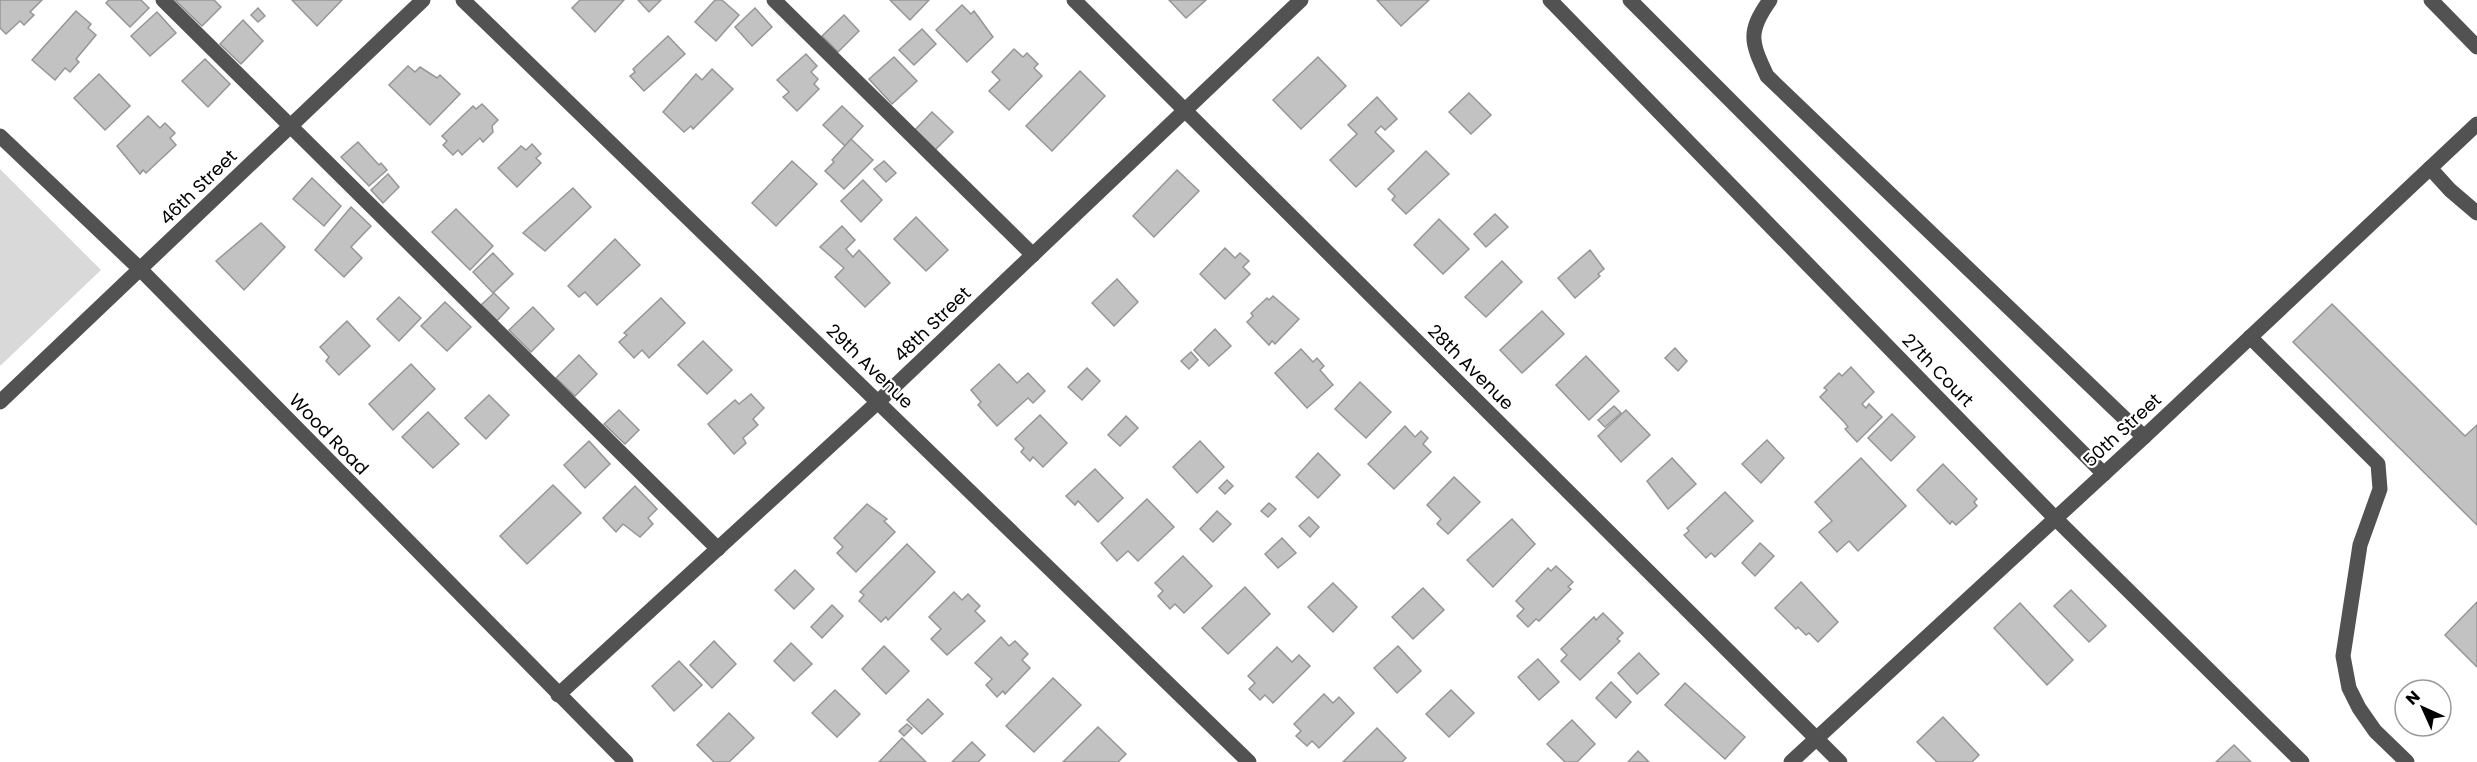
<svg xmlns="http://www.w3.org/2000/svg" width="2477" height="762" viewBox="0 0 2477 762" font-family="Poppins,sans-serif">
	<rect width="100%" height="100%" fill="#fff"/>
	<!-- green -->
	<polygon fill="#d9d9d9" points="0,169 101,270 0,366"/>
	<!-- building -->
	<g fill="#c2c2c2" stroke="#969696" stroke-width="1.5">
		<polygon points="0,0 42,0 30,12 34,15 24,25 20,21 6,34 0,28"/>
		<polygon points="109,0 141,0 149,8 130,27 106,3"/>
		<polygon points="175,0 214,0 221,7 202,26"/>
		<polygon points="292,0 342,0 317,26"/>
		<polygon points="580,0 624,0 595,32 572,8"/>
		<polygon points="638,0 661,0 649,12"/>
		<polygon points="715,0 722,0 739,15 716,41 695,22"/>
		<polygon points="890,0 929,0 910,20"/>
		<polygon points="1169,0 1206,0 1186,18"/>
		<polygon points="1377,0 1429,0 1401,26"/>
		<polygon points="962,5 971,14 974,11 993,37 967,62 936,30"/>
		<polygon points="258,8 265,16 258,22 251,15"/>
		<polygon points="755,8 772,27 752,46 735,27"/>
		<polygon points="76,11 91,24 88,28 96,35 76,59 79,62 70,72 65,68 55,80 32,60"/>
		<polygon points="157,12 176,33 150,56 131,36"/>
		<polygon points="844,15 859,31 838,52 822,36"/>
		<polygon points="243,20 263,41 241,64 220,44"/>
		<polygon points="922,29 936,44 914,65 899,50"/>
		<polygon points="668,36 685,54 644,91 630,76 635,72 633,69"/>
		<polygon points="1014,49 1023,57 1027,53 1038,64 1034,68 1042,76 1009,110 989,91 1000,80 992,72"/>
		<polygon points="806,54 817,66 811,72 818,79 814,84 819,89 797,111 783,97 789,92 777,80"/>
		<polygon points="894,57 917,81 892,104 869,79"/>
		<polygon points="1318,57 1346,86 1301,129 1273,100"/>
		<polygon points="205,59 230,84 208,107 182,81"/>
		<polygon points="408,66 415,72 420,67 437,78 440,75 460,94 430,125 389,85"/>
		<polygon points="712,69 733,89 693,129 691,126 684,132 663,112 696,74 702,80"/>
		<polygon points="1080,71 1105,96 1052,151 1026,126"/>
		<polygon points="99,74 130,106 105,130 74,98"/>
		<polygon points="1469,93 1491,115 1471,134 1449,112"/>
		<polygon points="1377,97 1397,119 1385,130 1381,126 1375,132 1394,151 1356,187 1330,160 1357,134 1348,125"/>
		<polygon points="482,104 498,120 492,126 493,132 483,142 480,138 462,155 458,150 453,155 443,145 447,141 442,136 473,106 476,109"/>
		<polygon points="842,106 863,126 845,146 823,125"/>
		<polygon points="932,112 953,132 933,152 913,132"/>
		<polygon points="148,116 160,128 165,123 175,133 170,138 176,145 146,173 143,170 140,174 117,146"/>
		<polygon points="851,139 873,160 844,189 825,171 834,162 832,160"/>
		<polygon points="358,142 379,165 381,163 387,170 369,186 341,157"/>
		<polygon points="532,144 541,154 536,158 541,163 517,187 498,168 521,146 526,150"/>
		<polygon points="1426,151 1449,174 1406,214 1392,200 1395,196 1388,189"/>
		<polygon points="792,161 817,184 776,226 752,203"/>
		<polygon points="884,161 896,173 886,182 874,169"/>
		<polygon points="1177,170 1199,191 1154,237 1133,216"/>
		<polygon points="388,174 399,187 383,203 371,190"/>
		<polygon points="312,178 341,206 324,226 293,199"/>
		<polygon points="863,180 882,200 861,222 841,201"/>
		<polygon points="573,188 591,207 545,251 523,233"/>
		<polygon points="351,207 371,226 351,247 362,258 344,277 315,250"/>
		<polygon points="456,209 493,246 470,270 432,232"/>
		<polygon points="1495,214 1508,227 1486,247 1474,234"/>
		<polygon points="916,217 948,250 926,271 894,239"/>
		<polygon points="1439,219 1469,249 1443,274 1414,245"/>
		<polygon points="261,223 285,247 244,290 216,261"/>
		<polygon points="842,226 855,240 846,249 853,257 859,250 890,283 865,307 835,277 844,268 820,247"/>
		<polygon points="615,239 640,265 597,305 585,292 579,297 568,286"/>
		<polygon points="1225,248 1235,258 1240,253 1249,261 1243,267 1250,274 1225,299 1200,274"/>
		<polygon points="1590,250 1604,269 1598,274 1600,276 1575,298 1558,278"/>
		<polygon points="493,253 513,274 493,293 473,272"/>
		<polygon points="1502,261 1522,282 1486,317 1465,297"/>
		<polygon points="1117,279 1138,302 1114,326 1092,303"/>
		<polygon points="494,293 509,308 497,321 481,305"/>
		<polygon points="1273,296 1299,319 1275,344 1272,341 1269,345 1247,322 1253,316 1251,313 1267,298 1269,300"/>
		<polygon points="399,297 421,318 399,341 377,319"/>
		<polygon points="661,298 685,323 649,358 642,350 634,358 619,342 627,335 624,333"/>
		<polygon points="445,302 471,327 447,351 421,326"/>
		<polygon points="2332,304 2465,436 2477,425 2477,525 2293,342"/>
		<polygon points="533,307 554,329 531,352 509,330"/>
		<polygon points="1542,311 1564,334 1522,373 1500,350"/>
		<polygon points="347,321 370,346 339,375 326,361 329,357 320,347"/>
		<polygon points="1215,329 1231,346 1209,366 1194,350"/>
		<polygon points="703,341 732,370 707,394 678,365"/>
		<polygon points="1675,348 1687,361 1678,371 1665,358"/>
		<polygon points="1301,349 1313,362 1317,358 1324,366 1320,370 1333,385 1307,408 1275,373"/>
		<polygon points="1191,352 1198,360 1189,369 1181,361"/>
		<polygon points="579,355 597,374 575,396 556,378"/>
		<polygon points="1586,356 1619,391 1589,420 1556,385"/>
		<polygon points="411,364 435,389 393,430 369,404"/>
		<polygon points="999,364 1017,383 1028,373 1045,391 1033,403 1028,398 997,426 978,405 981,402 971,390"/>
		<polygon points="1851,367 1874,392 1862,404 1866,408 1869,404 1882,417 1857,442 1845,429 1848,427 1845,423 1820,397 1827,390 1824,388 1839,373 1842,376"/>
		<polygon points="1087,368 1100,381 1082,400 1068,387"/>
		<polygon points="1360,382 1391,412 1366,438 1335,409"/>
		<polygon points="751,394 764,408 753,419 758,425 743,438 746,443 734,454 708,424 735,400 739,404"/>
		<polygon points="489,395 509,415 486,439 465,418"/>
		<polygon points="1614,406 1621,413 1605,427 1598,420"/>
		<polygon points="619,410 639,430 625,444 604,424"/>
		<polygon points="1626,410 1650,435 1621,462 1598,436"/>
		<polygon points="428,412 459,444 433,468 402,437"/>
		<polygon points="1892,414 1915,437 1891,461 1868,438"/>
		<polygon points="1040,415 1067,443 1043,467 1033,457 1030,461 1021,452 1024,448 1015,439"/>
		<polygon points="1126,416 1138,428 1120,446 1108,435"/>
		<polygon points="1405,426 1415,437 1421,431 1428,438 1423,444 1431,452 1394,489 1368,464"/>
		<polygon points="1767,440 1784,458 1761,483 1742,464"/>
		<polygon points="589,441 610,464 585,488 564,465"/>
		<polygon points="1200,441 1224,467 1197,493 1173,467"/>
		<polygon points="1318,453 1340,475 1318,498 1296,477"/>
		<polygon points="1672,458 1696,484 1668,509 1647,481"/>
		<polygon points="1861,458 1906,506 1858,551 1849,541 1837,552 1819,532 1832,521 1815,502"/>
		<polygon points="1943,464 1977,499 1974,502 1977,506 1956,525 1952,521 1950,524 1917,490"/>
		<polygon points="1095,469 1123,498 1098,522 1078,501 1075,505 1066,496"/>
		<polygon points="1454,477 1480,502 1448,534 1437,524 1441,519 1427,505"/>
		<polygon points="1227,480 1233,486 1225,494 1219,488"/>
		<polygon points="553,485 581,513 527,564 500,536"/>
		<polygon points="635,486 657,509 648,518 653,524 640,537 623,524 616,532 603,518"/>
		<polygon points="1725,492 1753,521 1715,557 1711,553 1706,558 1684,535 1689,531 1687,528"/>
		<polygon points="1147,499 1174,527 1138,561 1128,551 1117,561 1101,543"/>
		<polygon points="1269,503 1276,509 1268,517 1261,511"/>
		<polygon points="867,504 887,519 884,521 895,532 856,572 837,553 843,547 834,538"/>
		<polygon points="1217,511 1231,524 1213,542 1200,529"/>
		<polygon points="1309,517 1319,527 1310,537 1299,526"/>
		<polygon points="1512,519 1535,544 1493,587 1467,560"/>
		<polygon points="1282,538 1296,553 1278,568 1265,554"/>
		<polygon points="1760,543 1774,556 1755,576 1742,563"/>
		<polygon points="907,544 935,572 888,620 886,617 881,622 859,601 864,595 860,592"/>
		<polygon points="1183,556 1212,586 1184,613 1175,604 1170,609 1158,596 1163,591 1155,583"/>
		<polygon points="1556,566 1573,582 1568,587 1571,589 1539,621 1536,619 1528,627 1517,616 1524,609 1516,601 1548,568 1551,571"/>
		<polygon points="795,570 814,589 794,609 775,590"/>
		<polygon points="1801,582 1838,622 1818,642 1809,633 1806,635 1798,627 1796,629 1775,608"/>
		<polygon points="1333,583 1357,607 1333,632 1308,607"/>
		<polygon points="1245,587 1270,614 1228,654 1202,628"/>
		<polygon points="1423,588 1444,610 1413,639 1392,617"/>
		<polygon points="2071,590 2106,626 2089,642 2054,606"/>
		<polygon points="954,592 962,600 968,594 980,606 975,611 985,621 947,655 931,639 941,629 929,617"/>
		<polygon points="2477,602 2477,667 2445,635"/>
		<polygon points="2020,603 2073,660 2047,685 1994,628"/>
		<polygon points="832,605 843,616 822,638 811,627"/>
		<polygon points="1603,613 1623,633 1617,639 1620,641 1580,680 1561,661 1567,655 1561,649 1594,617 1596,620"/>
		<polygon points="1001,637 1009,646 1015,641 1028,654 1022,660 1030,668 1005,694 1003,691 997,697 986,685 992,679 975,663"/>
		<polygon points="714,641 736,664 712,688 690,665"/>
		<polygon points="791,643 812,664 794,681 774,661"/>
		<polygon points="884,646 909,671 886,694 862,669"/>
		<polygon points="1398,646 1421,671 1397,693 1374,668"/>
		<polygon points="1277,647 1292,662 1299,655 1310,666 1273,703 1265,695 1260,700 1249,689 1255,683 1248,676"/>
		<polygon points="1639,653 1659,674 1637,694 1618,673"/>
		<polygon points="1538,659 1559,682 1539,700 1518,677"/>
		<polygon points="679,661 702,685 674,711 652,686"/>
		<polygon points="1053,678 1081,705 1034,752 1006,726"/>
		<polygon points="1611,682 1631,702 1616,718 1596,698"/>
		<polygon points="1685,683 1745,737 1725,759 1665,705"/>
		<polygon points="835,690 860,714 837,737 812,713"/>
		<polygon points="1451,690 1474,713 1449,737 1426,714"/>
		<polygon points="1324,694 1333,703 1339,697 1354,713 1319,748 1312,741 1307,746 1296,736 1301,731 1294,724"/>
		<polygon points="928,699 943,714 922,734 907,720"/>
		<polygon points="729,713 754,738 729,762 714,762 697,745"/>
		<polygon points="1943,717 1979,755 1972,762 1937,762 1917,742"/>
		<polygon points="1572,720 1595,744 1577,762 1565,762 1547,744"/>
		<polygon points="907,724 912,728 904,736 899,731"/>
		<polygon points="1098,727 1126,754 1118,762 1063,762"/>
		<polygon points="1377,728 1406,758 1402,762 1343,762"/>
		<polygon points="902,738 926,762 879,762"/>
		<polygon points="972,742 985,755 978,762 952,762"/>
		<polygon points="2234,745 2251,762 2216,762"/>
		<polygon points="1638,751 1649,762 1628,762"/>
	</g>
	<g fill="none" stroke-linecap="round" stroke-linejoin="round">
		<!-- minor -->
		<g stroke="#525252" stroke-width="15">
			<polyline points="163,0 718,549"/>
			<polyline points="463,0 1249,762"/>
			<polyline points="774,0 1033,255"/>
			<polyline points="1074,0 1840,762"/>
			<polyline points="1550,0 2055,518 2302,762"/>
			<polyline points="1630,0 2104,474"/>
			<path d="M1770,0C1747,32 1751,42 1767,76L2144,437"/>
			<polyline points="2431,0 2477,47"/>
			<polyline points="0,136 140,269 626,762"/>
			<polyline points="2430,168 2450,190 2477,213"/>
			<polyline points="2250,337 2378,464 2380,489 2360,545 2343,656 2349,688 2359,708 2375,731 2407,762"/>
			<polyline points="0,402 423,0"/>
			<polyline points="558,695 879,401 1301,0"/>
			<polyline points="1791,762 2144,437 2477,124"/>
		</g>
	</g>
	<g text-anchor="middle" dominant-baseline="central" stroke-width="4.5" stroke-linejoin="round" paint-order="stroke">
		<!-- street labels -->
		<g font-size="18" fill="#000" stroke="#fff">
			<text transform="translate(198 187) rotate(-44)">46th Street</text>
			<text transform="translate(932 324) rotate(-44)">48th Street</text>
			<text transform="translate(870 366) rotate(44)">29th Avenue</text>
			<text transform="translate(1471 367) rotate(45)">28th Avenue</text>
			<text transform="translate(1938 370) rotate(46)">27th Court</text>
			<text transform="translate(2122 430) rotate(-43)">50th Street</text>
			<text transform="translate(329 434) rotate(46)">Wood Road</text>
		</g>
	</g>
	<!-- north arrow -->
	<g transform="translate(2423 708) rotate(315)"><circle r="28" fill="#ffffff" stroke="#999999" stroke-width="1.5"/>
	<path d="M0-4.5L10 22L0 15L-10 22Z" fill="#000000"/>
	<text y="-9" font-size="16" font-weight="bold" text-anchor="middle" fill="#000000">N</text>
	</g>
</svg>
